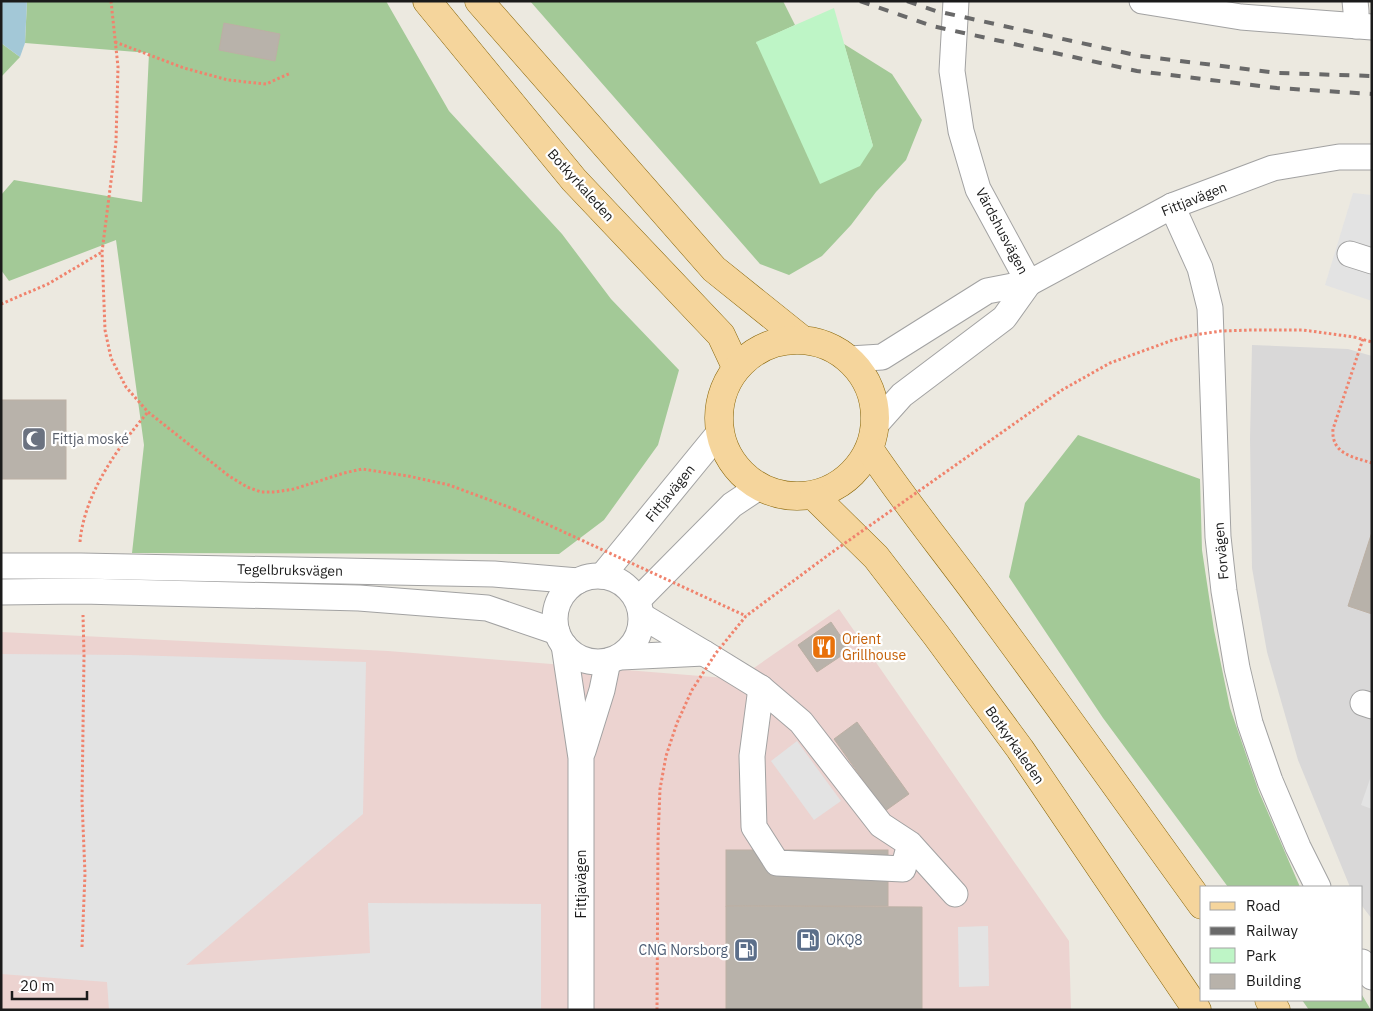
<svg xmlns="http://www.w3.org/2000/svg" width="1373" height="1011" viewBox="0 0 1373 1011" font-family="'IBM Plex Sans',sans-serif">
	<rect width="100%" height="100%" fill="#ece9e0"/>
	<!-- residential -->
	<polygon fill="#d9d8d8" points="1252,345 1348,349 1372,356 1372,919 1362,906 1362,887 1350,887 1298,760 1267,652 1252,568 1250,439"/>
	<!-- commercial -->
	<polygon fill="#ecd3d0" points="839,609 1069,941 1071,1010 1,1010 1,632 388,651 738,679"/>
	<!-- forest -->
	<g fill="#a3c997">
		<polygon points="27,1 386,1 449,111 562,234 611,299 679,370 658,445 604,520 559,554 132,553 144,445 116,240 9,281 1,270 1,195 14,180 142,202 149,53 25,43"/>
		<polygon points="530,1 783,1 795,25 756,43 873,146 844,44 892,74 922,120 906,160 876,192 851,225 822,256 789,275 760,264"/>
		<polygon points="1,43 20,57 1,77"/>
		<polygon points="1078,435 1200,479 1202,550 1214,630 1230,708 1259,792 1300,887 1228,887 1103,718 1009,577 1025,503"/>
		<polygon points="1362,995 1371,1010 1309,1010 1302,1000 1362,1000"/>
	</g>
	<!-- park -->
	<polygon fill="#bef5c6" points="834,8 873,146 860,166 820,184 756,42"/>
	<!-- parking -->
	<g fill="#e3e3e3">
		<polygon points="1353,193 1372,195 1372,301 1325,285"/>
		<polygon points="1,654 129,655 366,662 363,814 186,965 370,953 368,903 541,904 541,1010 109,1010 107,982 1,974"/>
		<polygon points="797,741 841,801 814,820 771,761"/>
		<polygon points="1372,773 1372,809 1361,805"/>
		<polygon points="988,926 989,986 959,987 958,927"/>
	</g>
	<!-- water -->
	<polygon fill="#a3c8d7" points="1,1 27,1 25,43 20,57 1,43"/>
	<!-- building -->
	<g fill="#b8b2aa" stroke="#bcb0a4">
		<polygon points="224,23 280,34 275,61 219,50"/>
		<rect x="1" y="400" width="65" height="79"/>
		<polygon points="1372,532 1372,614 1348,606"/>
		<polygon points="831,622 850,650 817,672 798,645"/>
		<polygon points="857,722 909,794 885,811 834,739"/>
		<rect x="726" y="850" width="162" height="56"/>
		<polygon points="726,906 922,907 922,1010 726,1010"/>
	</g>
	<g fill="none" stroke-linecap="round" stroke-linejoin="round">
		<defs>
			<g id="minor">
				<polyline points="956,1 952,71 961,131 978,189 1029,283"/>
				<polyline points="1142,1 1241,17 1372,27"/>
				<polyline points="1355,1 1356,11 1356,26"/>
				<polyline points="1172,206 1200,268 1210,308 1218,537 1224,591 1237,668 1250,723 1270,781 1298,847 1318,887"/>
				<polyline points="1350,254 1372,261"/>
				<polyline points="850,359 882,357 987,291 1029,283 1172,206 1273,168 1339,157 1372,157"/>
				<polyline points="877,423 902,395 1004,318 1029,283"/>
				<polyline points="1,566 81,566 494,574 578,581"/>
				<circle cx="598" cy="619" r="43"/>
				<polyline points="602,576 719,433"/>
				<polyline points="1,592 82,591 359,598 487,608 557,632"/>
				<polyline points="638,600 732,505 759,487"/>
				<polyline points="564,645 581,758 581,1010"/>
				<polyline points="704,653 761,688"/>
				<polyline points="621,657 704,653 642,616"/>
				<polyline points="1363,703 1372,706"/>
				<polyline points="583,751 602,690 608,661"/>
				<polyline points="910,844 903,869 777,863 754,827 752,756 761,688 801,722 881,825 910,844 955,894"/>
				<polyline points="1362,962 1372,977"/>
			</g>
			<g id="major">
				<polyline points="427,1 574,180 721,335 736,367"/>
				<polyline points="479,1 714,269 800,338"/>
				<circle cx="797" cy="418" r="78"/>
				<path d="M870,450C907,505 950,557 989,611C1061,708 1131,807 1202,905"/>
				<polyline points="814,496 876,557 936,635 1020,749 1197,1010"/>
				<polyline points="1269,1000 1276,1010"/>
			</g>
		</defs>
		<!-- minor casing -->
		<use href="#minor" stroke="#a2a2a2" stroke-width="27"/>
		<!-- major casing -->
		<use href="#major" stroke="#886609" stroke-width="29"/>
		<!-- path -->
		<g stroke="#f0836d" stroke-width="3" stroke-dasharray="2.5 2.5" stroke-linecap="butt">
			<polyline points="111,1 118,67 116,142 102,252 105,330 111,358 126,387 148,412 229,476 247,487 261,492 275,492 294,489 344,473 362,469 408,476 449,485 514,509"/>
			<polyline points="115,42 184,68 228,80 266,84 291,73"/>
			<polyline points="1,304 48,284 102,252"/>
			<polyline points="1354,337 1372,342"/>
			<path d="M1363,339L1333,429C1331,454 1353,457 1372,463"/>
			<path d="M80,542C84,494 118,447 148,412"/>
			<polyline points="82,947 85,874 82,801 84,656 83,615"/>
			<polyline points="657,1010 658,840"/>
		</g>
		<!-- minor -->
		<use href="#minor" stroke="#fff" stroke-width="25"/>
		<!-- major -->
		<use href="#major" stroke="#f5d59c" stroke-width="28"/>
		<!-- rail -->
		<g stroke="#696969" stroke-width="4" stroke-dasharray="10 10" stroke-linecap="butt">
			<polyline points="860,1 932,26 1137,71 1277,88 1372,94"/>
			<polyline points="907,1 936,11 1140,56 1278,73 1372,76"/>
		</g>
		<!-- path-bridge -->
		<g stroke="#f0836d" stroke-width="3" stroke-dasharray="2.5 2.5" stroke-linecap="butt">
			<polyline points="514,509 746,616"/>
			<polyline points="658,840 660,789 666,756 677,723 692,690 716,653 746,616 831,553 1062,390 1110,363 1173,340 1194,335 1221,331 1251,330 1303,330 1354,337"/>
		</g>
	</g>
	<!-- icons -->
	<defs>
		<symbol id="mosque-square" viewBox="-11 -11 22 22"><rect x="-9" y="-9" width="18" height="18" rx="4" fill="#6b7280" stroke="#fff"/><path d="M3.5-4.9A6 6 0 1 0 3.5 4.9A5 5 0 1 1 3.5-4.9Z" fill="#fff"/></symbol>
		<symbol id="restaurant-square" viewBox="-11 -11 22 22"><rect x="-9" y="-9" width="18" height="18" rx="4" fill="#e8710a" stroke="#fff"/><path d="M-5-6h1v4h1v-4h1v4h1v-4h1v5L-1.5 .5V6h-2V.5L-5-1ZM5-6V6H3V1.5H1.5Q1.5-4 5-6Z" fill="#fff"/></symbol>
		<symbol id="fuel-square" viewBox="-11 -11 22 22"><rect x="-9" y="-9" width="18" height="18" rx="4" fill="#5c6f8a" stroke="#fff"/><path d="M-5.5-6h7V0h2V4h1.3V-2.5L3-4.5l.8-.8L6-3V5H2.5V1h-1V6h-7ZM-4.2-4.7v3.2H.2V-4.7Z" fill="#fff"/></symbol>
	</defs>
	<g fill-rule="evenodd">
		<use href="#mosque-square" x="20" y="425" width="28" height="28"/>
		<use href="#restaurant-square" x="810" y="633" width="28" height="28"/>
		<use href="#fuel-square" x="794" y="926" width="28" height="28"/>
		<use href="#fuel-square" x="732" y="936" width="28" height="28"/>
	</g>
	<g text-anchor="middle" dominant-baseline="central" stroke-width="4.5" stroke-linejoin="round" paint-order="stroke">
		<!-- street labels -->
		<g font-size="14" fill="#1b1b1b" stroke="#fff">
			<text transform="translate(581 185) rotate(48)">Botkyrkaleden</text>
			<text transform="translate(1194 199) rotate(-22)">Fittjavägen</text>
			<text transform="translate(1002 231) rotate(62)">Värdshusvägen</text>
			<text transform="translate(670 493) rotate(-51)">Fittjavägen</text>
			<text transform="translate(1221 551) rotate(-95)">Forvägen</text>
			<text transform="translate(290 570) rotate(1)">Tegelbruksvägen</text>
			<text transform="translate(1015 745) rotate(55)">Botkyrkaleden</text>
			<text transform="translate(581 884) rotate(-90)">Fittjavägen</text>
		</g>
		<!-- worship labels -->
		<g font-size="14" fill="#5b616d" stroke="#fff" text-anchor="start">
			<text x="52" y="439">Fittja moské</text>
		</g>
		<!-- food labels -->
		<g font-size="14" fill="#c56008" stroke="#fff" text-anchor="start">
			<text x="842" y="639">Orient<tspan x="842" dy="16">Grillhouse</tspan></text>
		</g>
		<!-- service labels -->
		<g font-size="14" fill="#4e5e75" stroke="#fff" text-anchor="start">
			<text x="826" y="940">OKQ8</text>
			<text x="728" y="950" text-anchor="end">CNG Norsborg</text>
		</g>
	</g>
	<!-- border -->
	<rect width="1373" height="1011" fill="none" stroke="#1b1b1b" stroke-width="5"/>
	<!-- legend -->
	<rect x="1200" y="886" width="162" height="115" fill="#ffffff" stroke="#a4a4a4"/>
	<rect x="1210" y="902" width="25" height="8" fill="#f5d59c" stroke="#a4a4a4"/>
	<text x="1246" y="911" font-size="15" fill="#1b1b1b">Road</text>
	<rect x="1210" y="927" width="25" height="8" fill="#696969" stroke="#a4a4a4"/>
	<text x="1246" y="936" font-size="15" fill="#1b1b1b">Railway</text>
	<rect x="1210" y="948" width="25" height="15" fill="#bef5c6" stroke="#a4a4a4"/>
	<text x="1246" y="961" font-size="15" fill="#1b1b1b">Park</text>
	<rect x="1210" y="974" width="25" height="15" fill="#b8b2aa" stroke="#a4a4a4"/>
	<text x="1246" y="986" font-size="15" fill="#1b1b1b">Building</text>
	<!-- scale -->
	<path d="M12 991v8h75v-8" fill="none" stroke="#1b1b1b" stroke-width="2.5"/>
	<text x="20" y="991" font-size="15" fill="#1b1b1b" stroke="#ffffff" stroke-width="4" paint-order="stroke">20 m</text>
</svg>
